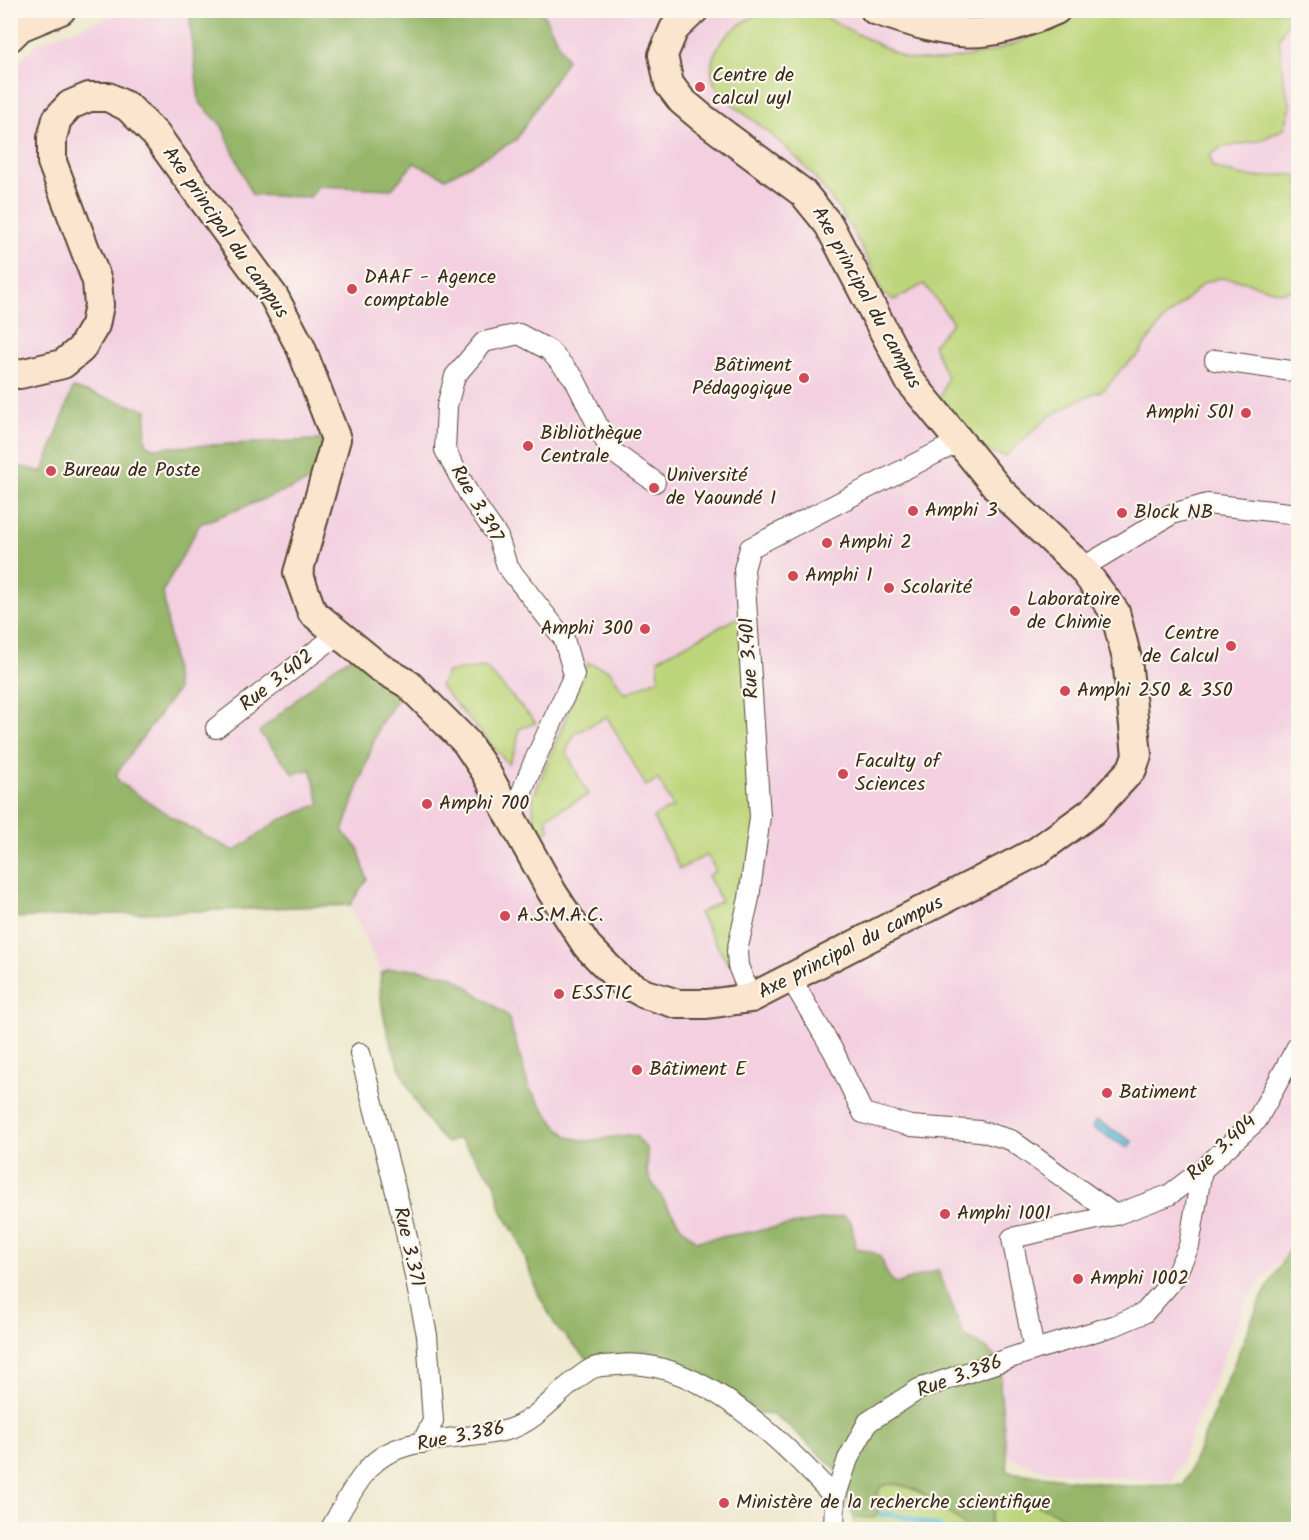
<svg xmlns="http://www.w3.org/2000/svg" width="1309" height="1540" viewBox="0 0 1309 1540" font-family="Kalam,sans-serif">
	<rect width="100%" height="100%" fill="#fbf7ec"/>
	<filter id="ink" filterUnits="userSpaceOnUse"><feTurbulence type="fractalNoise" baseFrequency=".0167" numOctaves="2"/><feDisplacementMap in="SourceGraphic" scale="12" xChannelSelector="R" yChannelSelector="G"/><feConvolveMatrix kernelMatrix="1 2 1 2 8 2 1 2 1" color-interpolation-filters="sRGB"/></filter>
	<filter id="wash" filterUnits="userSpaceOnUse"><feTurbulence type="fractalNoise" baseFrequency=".008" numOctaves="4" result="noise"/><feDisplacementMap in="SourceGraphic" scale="24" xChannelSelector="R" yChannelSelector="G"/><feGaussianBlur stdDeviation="1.35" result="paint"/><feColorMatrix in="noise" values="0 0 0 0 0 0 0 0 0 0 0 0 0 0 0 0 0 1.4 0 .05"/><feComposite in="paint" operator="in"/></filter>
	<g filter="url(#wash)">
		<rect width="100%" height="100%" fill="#ede8cd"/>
		<!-- built -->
		<polygon fill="#f3cfe0" points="128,10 1298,11 1298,1240 1249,1295 1172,1482 1045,1471 648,1318 451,1121 350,906 11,918 10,71 37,43"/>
		<!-- green -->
		<g fill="#bdd57a" stroke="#7c804c" stroke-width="1.5">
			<path d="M767,11H804L818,14L907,59L940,61L991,52L1019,42L1080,11H1298L1288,21L1279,39L1283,78L1291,107L1284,129L1259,141L1220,148L1210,155L1212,167C1228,172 1243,178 1260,177C1273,177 1285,172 1298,176V290L1280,292L1234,279L1220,278L1205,282L1163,321L1143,347L1141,353L1121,369L1105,389L1079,400L1050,416L1005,456C970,450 960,426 940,399L947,377L933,345L953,322L924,284L894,300L883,294C866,249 842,210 811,173C798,159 783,144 768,132C754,119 717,98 713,79C704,46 740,20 767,11Z"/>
			<polygon points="747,613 760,817 737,951 727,963 699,913 721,901 708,876 716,871 707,855 680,869 653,817 673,807 658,779 646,786 607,717 575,733 566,751 588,795 546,817 549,830 534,840 533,798 588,663 609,670 626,694 659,678 658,659"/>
			<polygon points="485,667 536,723 519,729 516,748 508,764 440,686 447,672"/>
			<path d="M885,1484C918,1483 945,1508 968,1529L854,1530V1517L874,1518L878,1512L877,1497L880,1487Z"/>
			<path d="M1007,1499C1031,1502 1062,1511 1079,1529L990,1530C991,1514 992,1506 1007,1499Z"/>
		</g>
		<!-- forest -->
		<g fill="#96b66a" stroke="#687044" stroke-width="1.5">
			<polygon points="189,11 542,11 567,60 516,140 446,178 414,163 392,189 318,186 310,197 252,195 222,126 199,102"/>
			<path d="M73,388L147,410L145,438L147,445L153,448L336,439L326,475L200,524L163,591L177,690L116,774L119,782C156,807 193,832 235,851L278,821L320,804L311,769L294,774L259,732L329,671L359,652L408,684L379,726L343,832L358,848L367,879L350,905L11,918L10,464L43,472Z"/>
			<path d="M389,969H415L452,976L508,1016L529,1088L554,1123L569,1137L586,1141L628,1135L636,1136L647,1149V1171L651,1181L682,1228L697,1241L844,1216L851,1222L856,1248C897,1256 873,1264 896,1284L938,1270L964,1336L986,1348L1003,1365L1000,1386L1008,1472L1122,1486L1184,1485L1259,1303L1298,1233V1529H1079C1066,1515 1015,1491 998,1504C990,1510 991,1520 990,1529H968C949,1512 907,1473 880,1487L877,1497L878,1512L874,1518L854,1517L848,1506V1480L783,1421L772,1415L760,1414L736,1394L707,1382L680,1362L656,1352L643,1351L597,1360L587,1359L557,1328L537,1292L519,1241L501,1210L495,1182L461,1140L457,1138L447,1143C413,1115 374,1018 381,974Z"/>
		</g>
		<!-- water -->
		<polygon fill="#5eb9dc" stroke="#4c727d" stroke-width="1.5" points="1096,1120 1132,1141 1128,1148 1092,1128"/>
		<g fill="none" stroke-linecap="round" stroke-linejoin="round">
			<!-- stream -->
			<path stroke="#5eb9dc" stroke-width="5" d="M880,1515C900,1512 919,1524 939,1526L933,1530"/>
		</g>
	</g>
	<g filter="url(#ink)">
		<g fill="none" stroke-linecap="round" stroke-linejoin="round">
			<defs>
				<g id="street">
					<polyline points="990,10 1021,26"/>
					<polyline points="1215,360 1298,372"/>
					<polyline points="1082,568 1172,514 1207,504 1298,514"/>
					<polyline points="216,728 338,634"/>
					<polyline points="512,817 533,764 574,675 564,639 507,566 498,537 471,498 445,450 447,406 455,376 484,342 519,334 549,350 574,378 610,450 655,482"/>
					<polyline points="751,998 738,966 737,951 749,898 760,817 744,569 750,548 958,442"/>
					<polyline points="360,1053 404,1223 427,1335 433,1421 422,1443"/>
					<polyline points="1115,1215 1169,1195 1202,1170 1257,1120 1298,1045"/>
					<polyline points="1034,1350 1116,1325 1144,1313 1174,1279 1189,1246 1202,1170"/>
					<path d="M330,1530C342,1509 353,1486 369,1468C399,1433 465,1442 507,1430C541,1420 561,1386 591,1369C598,1365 610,1366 618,1365C697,1355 786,1444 835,1498L848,1459L868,1422L919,1389L1034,1350L1012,1238L1115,1215L1011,1140L980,1131L911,1126L863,1113L834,1052L791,979"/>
					<polyline points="834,1530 835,1498"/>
				</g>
				<g id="secondary">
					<path d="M875,10C954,36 978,44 1056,10"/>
					<polyline points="10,37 20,27 61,10"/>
					<polyline points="10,372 20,374 63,364 81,349 95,325 99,305 97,281 52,162 52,138 57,119 70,105 89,97 108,97 128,107 156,135 274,297 301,348 336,439 298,573 312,612 379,667 408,684 466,742 486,772 552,892 587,946 621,981 645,994 678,1004 707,1004 751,998 1036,852 1093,811 1132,769 1137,755 1127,659 1115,612 1082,568 1001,492 909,380 829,225 803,193 701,117 682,101 669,84 663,55 674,29 694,10"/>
				</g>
			</defs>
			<!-- street casing -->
			<use href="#street" stroke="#564638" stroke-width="22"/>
			<!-- secondary casing -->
			<use href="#secondary" stroke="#564638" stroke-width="32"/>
			<!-- street -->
			<use href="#street" stroke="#fff" stroke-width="20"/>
			<!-- secondary -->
			<use href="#secondary" stroke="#fce5cf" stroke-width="28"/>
		</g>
	</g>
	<!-- markers -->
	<g fill="#d1495b" stroke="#fbf7ec" stroke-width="2">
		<circle cx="700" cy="87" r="6"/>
		<circle cx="352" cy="289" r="6"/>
		<circle cx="804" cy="378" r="6"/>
		<circle cx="1246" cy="413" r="6"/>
		<circle cx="528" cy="446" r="6"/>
		<circle cx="51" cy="471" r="6"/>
		<circle cx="654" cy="488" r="6"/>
		<circle cx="913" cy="511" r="6"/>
		<circle cx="1122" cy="513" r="6"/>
		<circle cx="827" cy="543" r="6"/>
		<circle cx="793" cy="576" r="6"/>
		<circle cx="889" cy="588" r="6"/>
		<circle cx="1015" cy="611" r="6"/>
		<circle cx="645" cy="629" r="6"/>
		<circle cx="1231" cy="646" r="6"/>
		<circle cx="1065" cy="691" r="6"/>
		<circle cx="843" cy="774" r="6"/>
		<circle cx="427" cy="804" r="6"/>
		<circle cx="505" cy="916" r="6"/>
		<circle cx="559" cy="994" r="6"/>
		<circle cx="637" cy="1070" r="6"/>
		<circle cx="1107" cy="1093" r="6"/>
		<circle cx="945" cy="1214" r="6"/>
		<circle cx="1078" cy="1279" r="6"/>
		<circle cx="724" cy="1503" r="6"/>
	</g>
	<g text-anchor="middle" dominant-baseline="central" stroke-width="4.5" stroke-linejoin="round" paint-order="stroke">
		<!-- poi labels -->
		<g font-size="20" fill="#3b2a1e" stroke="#fbf7ec" text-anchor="start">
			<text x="712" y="76">Centre de<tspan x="712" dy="23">calcul uy1</tspan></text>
			<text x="364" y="278">DAAF - Agence<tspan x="364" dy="23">comptable</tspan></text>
			<text x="792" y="366" text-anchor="end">Bâtiment<tspan x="792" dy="23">Pédagogique</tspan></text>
			<text x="1234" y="413" text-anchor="end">Amphi 501</text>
			<text x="540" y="434">Bibliothèque<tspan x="540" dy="23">Centrale</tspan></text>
			<text x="63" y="471">Bureau de Poste</text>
			<text x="666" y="476">Université<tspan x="666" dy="23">de Yaoundé I</tspan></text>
			<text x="925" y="511">Amphi 3</text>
			<text x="1134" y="513">Block NB</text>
			<text x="839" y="543">Amphi 2</text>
			<text x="805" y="576">Amphi 1</text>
			<text x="901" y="588">Scolarité</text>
			<text x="1027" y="600">Laboratoire<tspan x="1027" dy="23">de Chimie</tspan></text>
			<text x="633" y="629" text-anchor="end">Amphi 300</text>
			<text x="1219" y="634" text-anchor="end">Centre<tspan x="1219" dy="23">de Calcul</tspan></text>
			<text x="1077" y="691">Amphi 250 &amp; 350</text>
			<text x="855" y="762">Faculty of<tspan x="855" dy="23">Sciences</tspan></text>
			<text x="439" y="804">Amphi 700</text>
			<text x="517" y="916">A.S.M.A.C.</text>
			<text x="571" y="994">ESSTIC</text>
			<text x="649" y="1070">Bâtiment E</text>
			<text x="1119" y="1093">Batiment</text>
			<text x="957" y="1214">Amphi 1001</text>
			<text x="1090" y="1279">Amphi 1002</text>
			<text x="736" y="1503">Ministère de la recherche scientifique</text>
		</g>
		<!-- street labels -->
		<g font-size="20" fill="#3b2a1e" stroke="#fbf7ec">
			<text transform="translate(225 233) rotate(55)">Axe principal du campus</text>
			<text transform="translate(866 298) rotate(61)">Axe principal du campus</text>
			<text transform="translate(476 504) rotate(60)">Rue 3.397</text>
			<text transform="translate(750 658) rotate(-94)">Rue 3.401</text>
			<text transform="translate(277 681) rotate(-38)">Rue 3.402</text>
			<text transform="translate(851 948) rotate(-27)">Axe principal du campus</text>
			<text transform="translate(1222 1148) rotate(-43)">Rue 3.404</text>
			<text transform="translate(408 1247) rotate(77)">Rue 3.371</text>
			<text transform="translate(960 1377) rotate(-20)">Rue 3.386</text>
			<text transform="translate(461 1437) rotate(-11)">Rue 3.386</text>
		</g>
	</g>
	<!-- margin -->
	<rect width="1309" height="1540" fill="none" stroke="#fbf7ec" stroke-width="36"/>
</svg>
